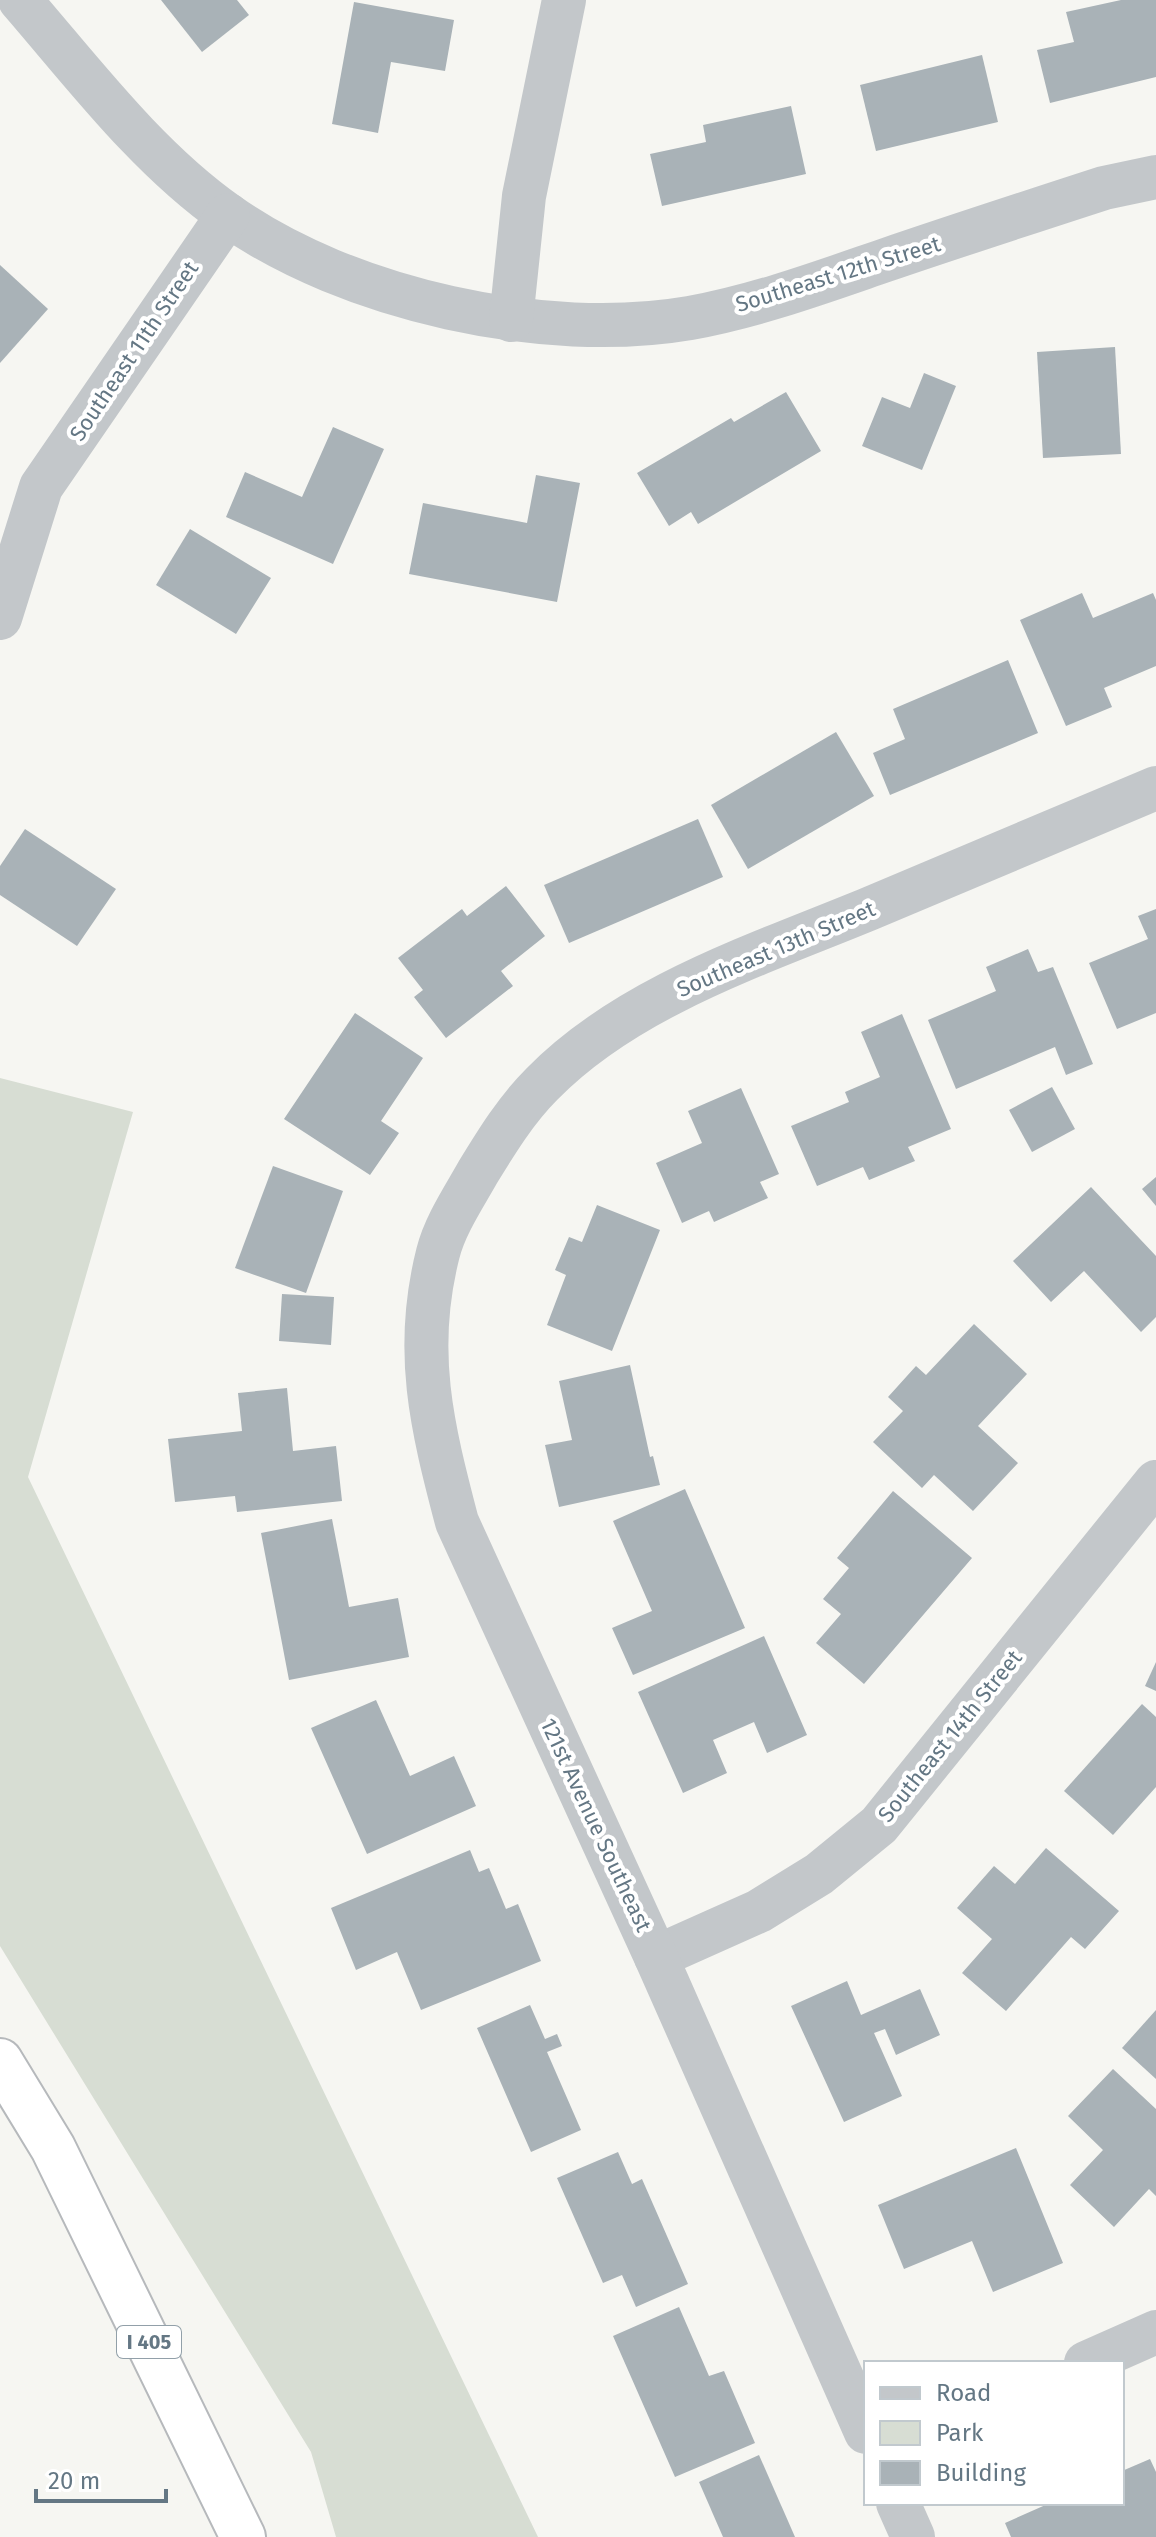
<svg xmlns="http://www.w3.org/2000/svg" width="1156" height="2537" viewBox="0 0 1156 2537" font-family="'Fira Sans',sans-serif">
	<rect width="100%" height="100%" fill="#f6f6f2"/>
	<!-- green -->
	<polygon fill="#d7ddd3" points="0,1078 133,1112 28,1477 538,2537 336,2537 311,2452 0,1946"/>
	<!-- building -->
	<g fill="#a9b2b7">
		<polygon points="161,0 237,0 249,15 202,52"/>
		<polygon points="1121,0 1156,0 1156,77 1050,103 1037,50 1074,42 1066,12"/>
		<polygon points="354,2 454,20 445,71 391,62 378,133 332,124"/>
		<polygon points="982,55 998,122 876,151 860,85"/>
		<polygon points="791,106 806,174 662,206 650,154 706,142 703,125"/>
		<polygon points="0,265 48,309 0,363"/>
		<polygon points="1115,347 1121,454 1043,458 1037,352"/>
		<polygon points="924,373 956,386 922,470 862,446 882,397 910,408"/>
		<polygon points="786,392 821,451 698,524 691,512 669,526 637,473 731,418 734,422"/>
		<polygon points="333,427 384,449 333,564 226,517 245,472 302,497"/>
		<polygon points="536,475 580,483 557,602 409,574 423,503 527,523"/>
		<polygon points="190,529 271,578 236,634 156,585"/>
		<polygon points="1082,593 1093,618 1153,593 1156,600 1156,666 1104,688 1112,707 1066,726 1020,620"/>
		<polygon points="1008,660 1038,733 890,795 873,753 905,739 893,709"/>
		<polygon points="836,732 874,796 748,869 711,805"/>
		<polygon points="698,819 723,877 569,943 544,885"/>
		<polygon points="25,829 116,889 77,946 0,895 0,866"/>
		<polygon points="506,886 545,936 501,971 513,986 446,1038 414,997 423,990 398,958 462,909 467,916"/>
		<polygon points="1156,909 1156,1013 1117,1029 1089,963 1148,939 1138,916"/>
		<polygon points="1028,949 1038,972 1053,967 1093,1064 1066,1075 1055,1047 956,1089 928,1020 996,991 986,967"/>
		<polygon points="355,1013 423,1058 381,1121 399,1133 370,1175 284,1119"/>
		<polygon points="902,1014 951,1129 908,1147 915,1161 869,1180 863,1167 817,1186 791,1126 849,1102 845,1092 880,1077 861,1032"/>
		<polygon points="1052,1087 1075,1129 1032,1152 1009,1110"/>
		<polygon points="741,1088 779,1174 760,1182 768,1198 714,1222 709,1211 682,1223 656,1163 702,1143 688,1111"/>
		<polygon points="273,1166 343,1191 306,1293 235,1268"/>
		<polygon points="1156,1177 1156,1206 1142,1189"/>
		<polygon points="1091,1187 1156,1256 1156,1317 1141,1332 1084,1271 1051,1302 1013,1261"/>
		<polygon points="597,1205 660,1230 612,1351 547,1325 566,1275 555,1270 569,1237 582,1242"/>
		<polygon points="282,1294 334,1297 331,1345 279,1341"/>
		<polygon points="974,1324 1027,1374 978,1426 1018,1463 973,1511 934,1475 922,1488 873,1442 903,1411 888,1397 916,1366 926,1375"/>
		<polygon points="630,1365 650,1457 653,1456 660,1485 559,1507 545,1445 572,1440 559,1381"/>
		<polygon points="287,1388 293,1451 336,1446 342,1501 237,1512 235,1496 175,1502 168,1439 242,1431 238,1393"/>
		<polygon points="685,1489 745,1628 633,1675 612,1628 652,1611 613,1521"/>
		<polygon points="893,1491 972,1558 864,1684 816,1643 841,1614 823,1599 849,1568 837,1558"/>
		<polygon points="332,1519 349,1607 398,1598 409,1657 289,1680 261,1533"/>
		<polygon points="764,1636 807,1735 767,1753 754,1722 713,1740 727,1773 683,1793 638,1692"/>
		<polygon points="1156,1662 1156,1691 1145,1686"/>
		<polygon points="376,1700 410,1776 454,1756 476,1806 367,1854 311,1728"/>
		<polygon points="1142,1704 1156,1717 1156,1787 1113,1835 1064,1791"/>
		<polygon points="1046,1848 1119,1911 1085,1949 1071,1937 1006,2011 962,1973 992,1939 957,1908 994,1866 1015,1884"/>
		<polygon points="470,1850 479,1872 489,1868 506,1909 518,1904 541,1961 421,2010 397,1952 356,1970 331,1908"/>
		<polygon points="847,1981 861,2015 920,1989 940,2035 896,2055 885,2029 874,2033 902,2096 844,2122 791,2006"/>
		<polygon points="530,2005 545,2039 557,2034 562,2046 547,2052 581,2130 531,2152 477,2028"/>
		<polygon points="1156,2010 1156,2079 1122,2048"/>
		<polygon points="1113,2069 1156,2109 1156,2196 1149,2189 1114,2227 1070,2185 1103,2150 1068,2116"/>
		<polygon points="1016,2148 1063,2263 993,2292 972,2241 904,2269 878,2205"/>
		<polygon points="618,2152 632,2184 642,2179 688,2284 636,2307 622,2275 603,2283 557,2178"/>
		<polygon points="679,2307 709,2376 724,2371 755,2443 675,2477 613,2336"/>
		<polygon points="759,2455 795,2537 723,2537 699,2482"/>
		<polygon points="1150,2459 1156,2472 1156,2537 1011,2537 1005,2523 1050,2503 1122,2503 1122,2471"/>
	</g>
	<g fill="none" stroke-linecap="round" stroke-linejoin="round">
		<defs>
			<polyline id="highway" points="0,2061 53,2148 243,2537"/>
		</defs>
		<!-- highway casing -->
		<use href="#highway" stroke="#b6b9bc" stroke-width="48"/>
		<!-- minor -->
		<g stroke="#c3c7ca" stroke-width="44">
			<path d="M20,0C84,74 147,158 228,215C348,300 545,343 690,318C756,306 819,283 883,261C956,236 1030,212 1104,188L1156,177"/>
			<polyline points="511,320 524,196 564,0"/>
			<polyline points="0,618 41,487 228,215"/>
			<polyline points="656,1957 759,1911 819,1874 879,1825 1156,1482"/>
			<polyline points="1086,2363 1156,2332"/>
			<path d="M866,2432L656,1957L457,1522C432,1427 413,1351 438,1253C445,1225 464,1197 478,1172C497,1141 516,1110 542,1084C628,996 760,954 871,908C966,868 1061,828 1156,788"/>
			<polyline points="898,2503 913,2537"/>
		</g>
		<!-- highway -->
		<use href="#highway" stroke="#fff" stroke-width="44"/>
	</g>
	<g text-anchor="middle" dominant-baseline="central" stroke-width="8" stroke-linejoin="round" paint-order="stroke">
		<!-- shield labels -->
		<rect fill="#fff" stroke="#92a0a9" stroke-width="2" x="117" y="2326" width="64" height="32" rx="6"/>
		<g font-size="20" font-weight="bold" fill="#647784">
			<text x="149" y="2342">I 405</text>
		</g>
		<!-- street labels -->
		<g font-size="22" fill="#647784" stroke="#fff">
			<text transform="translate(838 274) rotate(-17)">Southeast 12th Street</text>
			<text transform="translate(134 351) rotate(-56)">Southeast 11th Street</text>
			<text transform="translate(776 949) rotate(-23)">Southeast 13th Street</text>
			<text transform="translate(950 1736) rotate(-51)">Southeast 14th Street</text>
			<text transform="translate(596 1825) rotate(65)">121st Avenue Southeast</text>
		</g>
	</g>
	<!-- legend -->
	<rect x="864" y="2361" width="260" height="144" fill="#ffffff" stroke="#c1c9ce" stroke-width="2"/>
	<rect x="880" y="2387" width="40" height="12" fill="#c3c7ca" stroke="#c1c9ce" stroke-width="2"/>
	<text x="936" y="2401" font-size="24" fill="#647784">Road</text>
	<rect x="880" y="2421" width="40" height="24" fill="#d7ddd3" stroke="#c1c9ce" stroke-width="2"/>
	<text x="936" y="2441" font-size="24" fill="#647784">Park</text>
	<rect x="880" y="2461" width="40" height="24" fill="#a9b2b7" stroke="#c1c9ce" stroke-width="2"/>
	<text x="936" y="2481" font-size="24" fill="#647784">Building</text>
	<!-- scale -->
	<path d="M36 2489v12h130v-12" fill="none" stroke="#647784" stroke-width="4"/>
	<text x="48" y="2489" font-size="24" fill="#647784" stroke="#ffffff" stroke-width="6" paint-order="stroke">20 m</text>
</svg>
